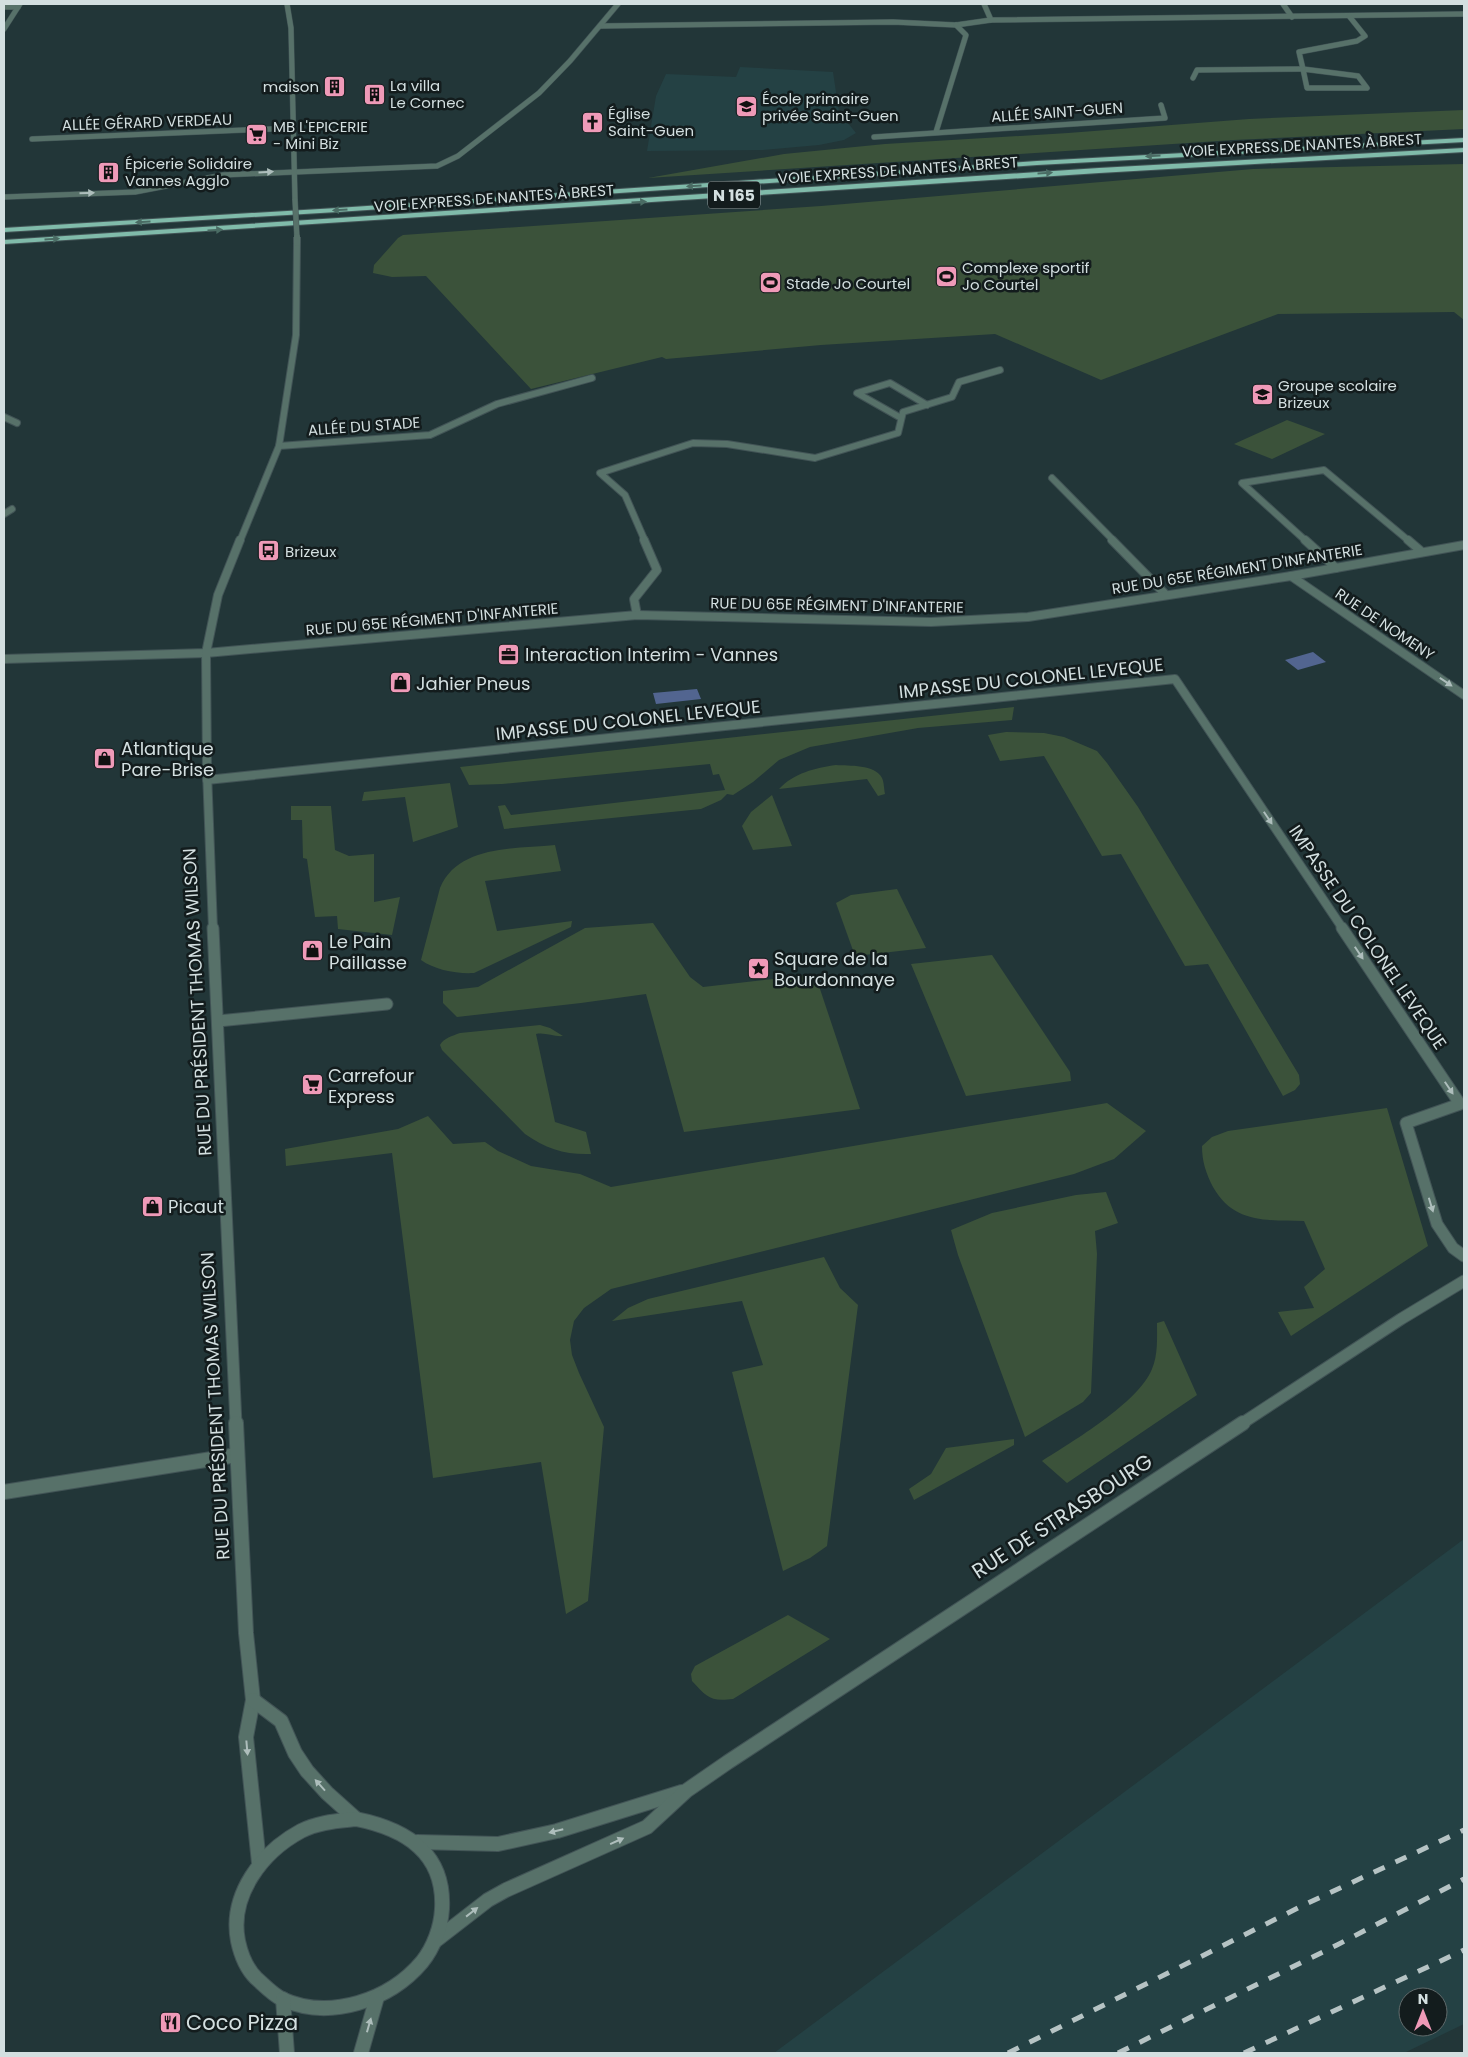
<svg xmlns="http://www.w3.org/2000/svg" width="1468" height="2057" viewBox="0 0 1468 2057" font-family="Poppins,sans-serif">
	<rect width="100%" height="100%" fill="#223638"/>
	<!-- built -->
	<g fill="#244144" fill-rule="evenodd">
		<polygon points="740,67 833,72 839,112 856,133 844,140 819,145 763,150 647,151 656,96 666,74 736,77"/>
		<path d="M1464,1539V2024L1404,2053H774ZM1408,1997H1438V2027H1408Z"/>
	</g>
	<!-- green -->
	<g fill="#3b523a">
		<polygon points="1464,110 1464,129 1234,140 648,178 784,154 885,144 1068,133 1249,119"/>
		<polygon points="1464,164 1464,320 1454,312 1278,314 1101,380 995,334 821,345 666,359 662,357 531,389 426,276 392,277 373,273 374,265 398,238 403,235 821,206 1253,169"/>
		<polygon points="1287,420 1325,434 1272,459 1234,444"/>
		<polygon points="1014,707 1012,720 918,728 810,747 779,760 753,782 733,795 727,794 721,800 701,809 504,829 498,806 505,805 511,815 725,790 719,774 713,775 710,764 502,784 469,785 460,767"/>
		<polygon points="1006,732 1044,733 1064,737 1097,751 1107,763 1138,807 1299,1075 1300,1084 1295,1090 1283,1096 1208,964 1185,966 1121,854 1102,856 1044,756 1000,761 988,735"/>
		<path d="M836,765C849,766 875,764 882,778C884,782 884,789 885,794L878,796L867,779L779,789C794,773 815,768 836,765Z"/>
		<polygon points="450,783 458,827 413,842 405,797 362,801 364,792"/>
		<polygon points="772,795 792,846 753,850 742,826 751,812"/>
		<polygon points="291,806 331,806 335,850 349,856 374,854 374,902 400,897 392,935 338,929 337,916 315,917 307,859 303,858 302,820 291,820"/>
		<path d="M555,845L561,871L485,881L497,931L572,921L571,927L474,973C456,974 435,970 421,960L440,888C458,845 515,849 555,845Z"/>
		<polygon points="897,889 926,948 855,956 836,903 851,895"/>
		<polygon points="653,923 690,977 703,987 815,974 860,1109 684,1132 646,994 581,1003 457,1017 443,1003 443,991 478,987 585,928"/>
		<polygon points="992,955 1070,1072 1071,1081 966,1096 911,964"/>
		<path d="M540,1025L550,1028L563,1036C554,1037 545,1032 536,1034L555,1122L586,1132L591,1154C566,1155 546,1149 525,1134L442,1050L440,1045C444,1038 452,1036 460,1033Z"/>
		<polygon points="1107,1103 1146,1131 1114,1159 1074,1174 611,1289 584,1308 574,1321 570,1340 572,1355 579,1373 604,1427 588,1601 566,1614 541,1462 433,1478 392,1153 286,1166 285,1149 398,1129 428,1116 453,1144 485,1142 498,1151 531,1166 580,1174 611,1187"/>
		<path d="M1387,1108L1428,1246L1291,1336L1278,1312L1314,1308L1304,1287L1325,1269L1304,1221C1267,1220 1234,1224 1213,1187C1206,1173 1202,1162 1202,1146L1212,1137L1228,1131Z"/>
		<polygon points="1106,1192 1118,1223 1095,1231 1097,1254 1091,1393 1083,1402 1025,1437 958,1255 951,1230 992,1213 1076,1195"/>
		<polygon points="824,1257 840,1288 858,1305 827,1546 810,1558 783,1571 732,1372 763,1365 742,1301 612,1321 628,1308 648,1299"/>
		<path d="M1164,1321L1197,1395L1067,1483L1042,1461C1073,1441 1138,1403 1152,1369C1158,1355 1157,1338 1157,1323Z"/>
		<polygon points="1014,1439 1014,1445 914,1500 909,1489 931,1474 946,1448"/>
		<path d="M788,1615L830,1639L733,1699C710,1702 707,1697 692,1681L691,1674L695,1666Z"/>
	</g>
	<!-- water -->
	<g fill="#526590">
		<polygon points="1313,652 1326,662 1298,670 1285,660"/>
		<polygon points="697,689 701,699 656,704 653,693"/>
	</g>
	<g fill="none" stroke-linecap="round" stroke-linejoin="round">
		<defs>
			<g id="minor-far4">
				<polyline points="984,4 991,20"/>
				<polyline points="1283,4 1292,17"/>
				<polyline points="4,7 18,7"/>
				<polyline points="600,26 893,22 956,25 991,20 1464,14"/>
				<polyline points="4,29 20,4"/>
				<polygon points="1303,69 1358,76 1367,88 1307,88"/>
				<polyline points="1303,69 1299,52 1357,41 1365,36 1349,16"/>
				<polyline points="1193,78 1197,70 1303,69"/>
				<polyline points="936,132 966,35 956,25"/>
				<polyline points="874,137 1165,118 1161,105"/>
				<polyline points="32,139 293,128"/>
				<polyline points="4,197 135,192 223,175 437,166 458,156 539,93 570,61 618,4"/>
			</g>
			<g id="minor-far3">
				<polyline points="4,417 17,423"/>
				<polyline points="901,418 857,393 890,383 927,405"/>
				<polyline points="279,446 430,435 497,404 592,378"/>
				<polyline points="1052,478 1114,541"/>
				<polyline points="4,514 12,509"/>
				<polyline points="645,541 625,495 600,473 693,443 727,444 815,458 898,433 903,412 952,397 959,382 1000,370"/>
				<polyline points="1306,541 1242,483 1324,470 1409,541"/>
			</g>
			<g id="minor-far2">
				<polyline points="1112,540 1166,595"/>
				<polyline points="1305,540 1336,568"/>
				<polyline points="1408,540 1422,552"/>
				<polyline points="1291,576 1464,695"/>
				<polyline points="637,615 634,599 657,570 644,540"/>
				<polyline points="4,659 206,653 637,615 931,622 1028,617 1291,576 1464,545"/>
				<polyline points="207,780 1175,679 1343,929"/>
			</g>
			<g id="minor-far1">
				<polyline points="1342,928 1460,1104 1406,1123 1437,1224 1453,1248 1464,1256"/>
				<polyline points="218,1021 387,1004"/>
				<polyline points="1241,1424 1401,1319 1464,1281"/>
			</g>
			<g id="minor">
				<polyline points="4,1492 237,1455"/>
				<polyline points="417,1842 498,1844 557,1831 682,1792"/>
				<polyline points="435,1941 488,1900 506,1890 647,1827 686,1791 728,1762 1243,1423"/>
			</g>
			<polyline id="tertiary-far4" points="287,4 291,28 295,200"/>
			<polyline id="tertiary-far3" points="240,541 279,446 296,335 297,243"/>
			<polyline id="tertiary-far2" points="213,929 207,771 206,653 218,595 240,540"/>
			<polyline id="tertiary-far1" points="213,928 236,1424"/>
			<g id="tertiary">
				<polyline points="236,1423 246,1633 253,1700 246,1737 259,1863"/>
				<polyline points="253,1700 281,1721 295,1753 307,1771 327,1793 356,1819"/>
				<path d="M356,1819C406,1829 445,1853 442,1909C441,1927 434,1947 422,1962C390,2000 330,2021 282,1999C272,1994 264,1985 256,1978C246,1968 241,1955 238,1941C229,1895 262,1852 301,1831C318,1822 338,1821 356,1819Z"/>
				<polyline points="283,1999 287,2053"/>
				<polyline points="361,2053 377,1997"/>
			</g>
			<g id="trunk">
				<polygon points="1464,138 1464,142 1037,165 337,212 4,232 4,228 337,208 1037,161"/>
				<polygon points="1464,148 1464,152 1099,173 4,244 4,240 1099,168"/>
			</g>
		</defs>
		<!-- minor-far4 casing -->
		<use href="#minor-far4" stroke="#425456" stroke-width="6"/>
		<!-- minor-far3 casing -->
		<use href="#minor-far3" stroke="#425456" stroke-width="8"/>
		<!-- minor-far2 casing -->
		<use href="#minor-far2" stroke="#425456" stroke-width="10"/>
		<!-- minor-far1 casing -->
		<use href="#minor-far1" stroke="#425456" stroke-width="13"/>
		<!-- minor casing -->
		<use href="#minor" stroke="#425456" stroke-width="16"/>
		<!-- tertiary-far4 casing -->
		<use href="#tertiary-far4" stroke="#425456" stroke-width="6"/>
		<!-- tertiary-far3 casing -->
		<use href="#tertiary-far3" stroke="#425456" stroke-width="8"/>
		<!-- tertiary-far2 casing -->
		<use href="#tertiary-far2" stroke="#425456" stroke-width="10"/>
		<!-- tertiary-far1 casing -->
		<use href="#tertiary-far1" stroke="#425456" stroke-width="13"/>
		<!-- tertiary casing -->
		<use href="#tertiary" stroke="#425456" stroke-width="16"/>
		<!-- trunk casing -->
		<use href="#trunk" stroke="#425456" stroke-width="2"/>
		<!-- minor-far4 -->
		<use href="#minor-far4" stroke="#577169" stroke-width="5"/>
		<!-- minor-far3 -->
		<use href="#minor-far3" stroke="#577169" stroke-width="6"/>
		<!-- minor-far2 -->
		<use href="#minor-far2" stroke="#577169" stroke-width="8"/>
		<!-- minor-far1 -->
		<use href="#minor-far1" stroke="#577169" stroke-width="11"/>
		<!-- minor -->
		<use href="#minor" stroke="#577169" stroke-width="14"/>
		<!-- tertiary-far4 -->
		<use href="#tertiary-far4" stroke="#577169" stroke-width="5"/>
		<!-- tertiary-far3 -->
		<use href="#tertiary-far3" stroke="#577169" stroke-width="6"/>
		<!-- tertiary-far2 -->
		<use href="#tertiary-far2" stroke="#577169" stroke-width="8"/>
		<!-- tertiary-far1 -->
		<use href="#tertiary-far1" stroke="#577169" stroke-width="11"/>
		<!-- tertiary -->
		<use href="#tertiary" stroke="#577169" stroke-width="14"/>
		<!-- trunk -->
		<use href="#trunk" fill="#80bbaa" fill-rule="evenodd"/>
		<!-- rail -->
		<g stroke="#b6c3c4" stroke-width="5" stroke-dasharray="12 12" stroke-linecap="butt">
			<polyline points="1008,2053 1308,1903 1464,1830"/>
			<polyline points="1118,2053 1337,1945 1464,1879"/>
			<polyline points="1244,2053 1464,1950"/>
		</g>
		<defs>
			<polyline id="tertiary-bridge-far1" points="295,200 297,238"/>
			<polyline id="tertiary-bridge" points="297,237 297,243"/>
		</defs>
		<!-- tertiary-bridge-far1 casing -->
		<use href="#tertiary-bridge-far1" stroke="#425456" stroke-width="6" stroke-linecap="butt"/>
		<!-- tertiary-bridge casing -->
		<use href="#tertiary-bridge" stroke="#425456" stroke-width="8" stroke-linecap="butt"/>
		<!-- tertiary-bridge-far1 -->
		<use href="#tertiary-bridge-far1" stroke="#577169" stroke-width="5"/>
		<!-- tertiary-bridge -->
		<use href="#tertiary-bridge" stroke="#577169" stroke-width="6"/>
	</g>
	<!-- one-way arrows -->
	<defs><path id="oneway-solid" d="M-6-.8H1V-3.2L6.5 0L1 3.2V.8H-6Z" transform="scale(1.25)"/></defs>
	<g fill="#4a6c64">
		<use href="#oneway-solid" transform="translate(1153 156) rotate(177)"/>
		<use href="#oneway-solid" transform="translate(1045 173) rotate(-4)"/>
		<use href="#oneway-solid" transform="translate(694 186) rotate(176)"/>
		<use href="#oneway-solid" transform="translate(639 202) rotate(-4)"/>
		<use href="#oneway-solid" transform="translate(340 210) rotate(176)"/>
		<use href="#oneway-solid" transform="translate(143 222) rotate(177)"/>
		<use href="#oneway-solid" transform="translate(215 230) rotate(-3)"/>
		<use href="#oneway-solid" transform="translate(52 239) rotate(-3)"/>
	</g>
	<g fill="#aebebc">
		<use href="#oneway-solid" transform="translate(266 172) rotate(-3)"/>
		<use href="#oneway-solid" transform="translate(87 193) rotate(-2)"/>
		<use href="#oneway-solid" transform="translate(1446 682) rotate(34)"/>
		<use href="#oneway-solid" transform="translate(1268 818) rotate(56)"/>
		<use href="#oneway-solid" transform="translate(1359 953) rotate(56)"/>
		<use href="#oneway-solid" transform="translate(1449 1088) rotate(56)"/>
		<use href="#oneway-solid" transform="translate(1431 1205) rotate(73)"/>
		<use href="#oneway-solid" transform="translate(247 1748) rotate(85)"/>
		<use href="#oneway-solid" transform="translate(320 1785) rotate(-132)"/>
		<use href="#oneway-solid" transform="translate(556 1831) rotate(166)"/>
		<use href="#oneway-solid" transform="translate(617 1841) rotate(-24)"/>
		<use href="#oneway-solid" transform="translate(472 1912) rotate(-38)"/>
		<use href="#oneway-solid" transform="translate(369 2025) rotate(-74)"/>
	</g>
	<!-- icons -->
	<defs>
		<symbol id="building-square" viewBox="-11 -11 22 22"><rect x="-9" y="-9" width="18" height="18" rx="4" fill="#ef9ab8" stroke="#131c1d"/><path d="M-4-6H4V6H1V3H-1V6H-4ZM-2.5-4.3h1.7v1.8h-1.7ZM.8-4.3h1.7v1.8H.8ZM-2.5-1h1.7V.8h-1.7ZM.8-1h1.7V.8H.8Z" fill="#111"/></symbol>
		<symbol id="school-square" viewBox="-11 -11 22 22"><rect x="-9" y="-9" width="18" height="18" rx="4" fill="#ef9ab8" stroke="#131c1d"/><path d="M0-5L7-2L0 1L-7-2ZM-4 1L0 2.5L4 1V4Q0 6-4 4Z" fill="#111"/></symbol>
		<symbol id="church-square" viewBox="-11 -11 22 22"><rect x="-9" y="-9" width="18" height="18" rx="4" fill="#ef9ab8" stroke="#131c1d"/><path d="M-1.2-6h2.4v3.5h3.3v2.4h-3.3V6h-2.4V-.1h-3.3v-2.4h3.3Z" fill="#111"/></symbol>
		<symbol id="supermarket-square" viewBox="-11 -11 22 22"><rect x="-9" y="-9" width="18" height="18" rx="4" fill="#ef9ab8" stroke="#131c1d"/><path d="M-6-5.5h2.5l.6 2H6L4.5 2H-2.5L-4.4-4H-6ZM-1.5 3.2a1.3 1.3 0 1 0 .1 0ZM3 3.2a1.3 1.3 0 1 0 .1 0Z" fill="#111"/></symbol>
		<symbol id="stadium-square" viewBox="-11 -11 22 22"><rect x="-9" y="-9" width="18" height="18" rx="4" fill="#ef9ab8" stroke="#131c1d"/><path d="M0-5a6.5 5 0 1 0 0 10a6.5 5 0 1 0 0-10ZM-3.5-1.8h7v3.6h-7Z" fill="#111"/></symbol>
		<symbol id="bus-square" viewBox="-11 -11 22 22"><rect x="-9" y="-9" width="18" height="18" rx="4" fill="#ef9ab8" stroke="#131c1d"/><path d="M-5-6H5V4H4V6H2V4H-2V6H-4V4H-5ZM-3.5-4V0h7V-4ZM-3.5 1.2v1.5H-2V1.2ZM2 1.2v1.5H3.5V1.2Z" fill="#111"/></symbol>
		<symbol id="office-square" viewBox="-11 -11 22 22"><rect x="-9" y="-9" width="18" height="18" rx="4" fill="#ef9ab8" stroke="#131c1d"/><path d="M-6-3h4V-5.5h4V-3h4V5H-6ZM-1-4.5V-3h2v-1.5ZM-6 0V1H6V0Z" fill="#111"/></symbol>
		<symbol id="shop-square" viewBox="-11 -11 22 22"><rect x="-9" y="-9" width="18" height="18" rx="4" fill="#ef9ab8" stroke="#131c1d"/><path d="M-5-2.5h2.3a2.7 3.5 0 0 1 5.4 0H5L5.5 6h-11ZM-1.5-2.5h3a1.5 2.3 0 0 0-3 0Z" fill="#111"/></symbol>
		<symbol id="sight-square" viewBox="-11 -11 22 22"><rect x="-9" y="-9" width="18" height="18" rx="4" fill="#ef9ab8" stroke="#131c1d"/><path d="M0-6L1.8-2.2L6-1.7L2.9 1.2L3.7 5.4L0 3.3L-3.7 5.4L-2.9 1.2L-6-1.7L-1.8-2.2Z" fill="#111"/></symbol>
		<symbol id="restaurant-square" viewBox="-11 -11 22 22"><rect x="-9" y="-9" width="18" height="18" rx="4" fill="#ef9ab8" stroke="#131c1d"/><path d="M-5-6h1v4h1v-4h1v4h1v-4h1v5L-1.5 .5V6h-2V.5L-5-1ZM5-6V6H3V1.5H1.5Q1.5-4 5-6Z" fill="#111"/></symbol>
	</defs>
	<g fill-rule="evenodd">
		<use href="#building-square" x="322" y="74" width="25" height="25"/>
		<use href="#building-square" x="362" y="82" width="25" height="25"/>
		<use href="#school-square" x="734" y="94" width="25" height="25"/>
		<use href="#church-square" x="580" y="110" width="25" height="25"/>
		<use href="#supermarket-square" x="244" y="122" width="25" height="25"/>
		<use href="#building-square" x="96" y="160" width="25" height="25"/>
		<use href="#stadium-square" x="934" y="264" width="25" height="25"/>
		<use href="#stadium-square" x="758" y="270" width="25" height="25"/>
		<use href="#school-square" x="1250" y="382" width="25" height="25"/>
		<use href="#bus-square" x="256" y="538" width="25" height="25"/>
		<use href="#office-square" x="496" y="642" width="25" height="25"/>
		<use href="#shop-square" x="388" y="670" width="25" height="25"/>
		<use href="#shop-square" x="92" y="746" width="25" height="25"/>
		<use href="#shop-square" x="300" y="938" width="25" height="25"/>
		<use href="#sight-square" x="746" y="956" width="25" height="25"/>
		<use href="#supermarket-square" x="300" y="1072" width="25" height="25"/>
		<use href="#shop-square" x="140" y="1194" width="25" height="25"/>
		<use href="#restaurant-square" x="158" y="2010" width="25" height="25"/>
	</g>
	<g text-anchor="middle" dominant-baseline="central" stroke-width="5" stroke-linejoin="round" paint-order="stroke">
		<!-- far-poi labels -->
		<g font-size="15" fill="#d3dfe0" stroke="#131c1d" text-anchor="start">
			<text x="390" y="85">La villa<tspan x="390" dy="17">Le Cornec</tspan></text>
			<text x="319" y="86" text-anchor="end">maison</text>
			<text x="762" y="98">École primaire<tspan x="762" dy="17">privée Saint-Guen</tspan></text>
			<text x="608" y="113">Église<tspan x="608" dy="17">Saint-Guen</tspan></text>
			<text x="273" y="126">MB L'EPICERIE<tspan x="273" dy="17">- Mini Biz</tspan></text>
			<text x="125" y="163">Épicerie Solidaire<tspan x="125" dy="17">Vannes Agglo</tspan></text>
			<text x="962" y="267">Complexe sportif<tspan x="962" dy="17">Jo Courtel</tspan></text>
			<text x="786" y="283">Stade Jo Courtel</text>
			<text x="1278" y="385">Groupe scolaire<tspan x="1278" dy="17">Brizeux</tspan></text>
			<text x="285" y="551">Brizeux</text>
		</g>
		<!-- far-street labels -->
		<g font-size="15" fill="#d3dfe0" stroke="#131c1d">
			<text transform="translate(1057 112) rotate(-4)">ALLÉE SAINT-GUEN</text>
			<text transform="translate(147 122) rotate(-2)">ALLÉE GÉRARD VERDEAU</text>
			<text transform="translate(1302 145) rotate(-3)">VOIE EXPRESS DE NANTES À BREST</text>
			<text transform="translate(898 170) rotate(-4)">VOIE EXPRESS DE NANTES À BREST</text>
			<text transform="translate(494 198) rotate(-4)">VOIE EXPRESS DE NANTES À BREST</text>
			<text transform="translate(364 426) rotate(-4)">ALLÉE DU STADE</text>
			<text transform="translate(1237 569) rotate(-9)">RUE DU 65E RÉGIMENT D'INFANTERIE</text>
			<text transform="translate(837 605) rotate(1)">RUE DU 65E RÉGIMENT D'INFANTERIE</text>
			<text transform="translate(432 619) rotate(-5)">RUE DU 65E RÉGIMENT D'INFANTERIE</text>
			<text transform="translate(1385 624) rotate(34)">RUE DE NOMENY</text>
		</g>
		<!-- shield labels -->
		<rect fill="#131c1d" stroke="#99a4a6" stroke-width="1" x="708" y="181.5" width="52" height="27" rx="4"/>
		<g font-size="16" font-weight="bold" fill="#d3dfe0">
			<text x="734" y="195">N 165</text>
		</g>
		<!-- poi labels -->
		<g font-size="18" fill="#d3dfe0" stroke="#131c1d" text-anchor="start">
			<text x="525" y="654">Interaction Interim - Vannes</text>
			<text x="416" y="683">Jahier Pneus</text>
			<text x="121" y="748">Atlantique<tspan x="121" dy="21">Pare-Brise</tspan></text>
			<text x="329" y="941">Le Pain<tspan x="329" dy="21">Paillasse</tspan></text>
			<text x="774" y="958">Square de la<tspan x="774" dy="21">Bourdonnaye</tspan></text>
			<text x="328" y="1075">Carrefour<tspan x="328" dy="21">Express</tspan></text>
			<text x="168" y="1206">Picaut</text>
		</g>
		<!-- street labels -->
		<g font-size="18" fill="#d3dfe0" stroke="#131c1d">
			<text transform="translate(1031 678) rotate(-6)">IMPASSE DU COLONEL LEVEQUE</text>
			<text transform="translate(628 720) rotate(-6)">IMPASSE DU COLONEL LEVEQUE</text>
			<text transform="translate(1368 937) rotate(56)">IMPASSE DU COLONEL LEVEQUE</text>
			<text transform="translate(197 1002) rotate(-93)">RUE DU PRÉSIDENT THOMAS WILSON</text>
			<text transform="translate(215 1406) rotate(-93)">RUE DU PRÉSIDENT THOMAS WILSON</text>
		</g>
		<!-- near-street labels -->
		<g font-size="21" fill="#d3dfe0" stroke="#131c1d">
			<text transform="translate(1062 1516) rotate(-33)">RUE DE STRASBOURG</text>
		</g>
		<!-- near-poi labels -->
		<g font-size="21" fill="#d3dfe0" stroke="#131c1d" text-anchor="start">
			<text x="186" y="2022">Coco Pizza</text>
		</g>
	</g>
	<!-- border -->
	<rect width="1468" height="2057" fill="none" stroke="#d3dfe0" stroke-width="10"/>
	<!-- north arrow -->
	<g transform="translate(1423 2012)"><circle r="24" fill="#131c1d" stroke="#606a6b"/>
	<path d="M0-4L9 19L0 12L-9 19Z" fill="#ef9ab8"/>
	<text y="-8" font-size="14" font-weight="bold" text-anchor="middle" fill="#d3dfe0">N</text>
	</g>
</svg>
